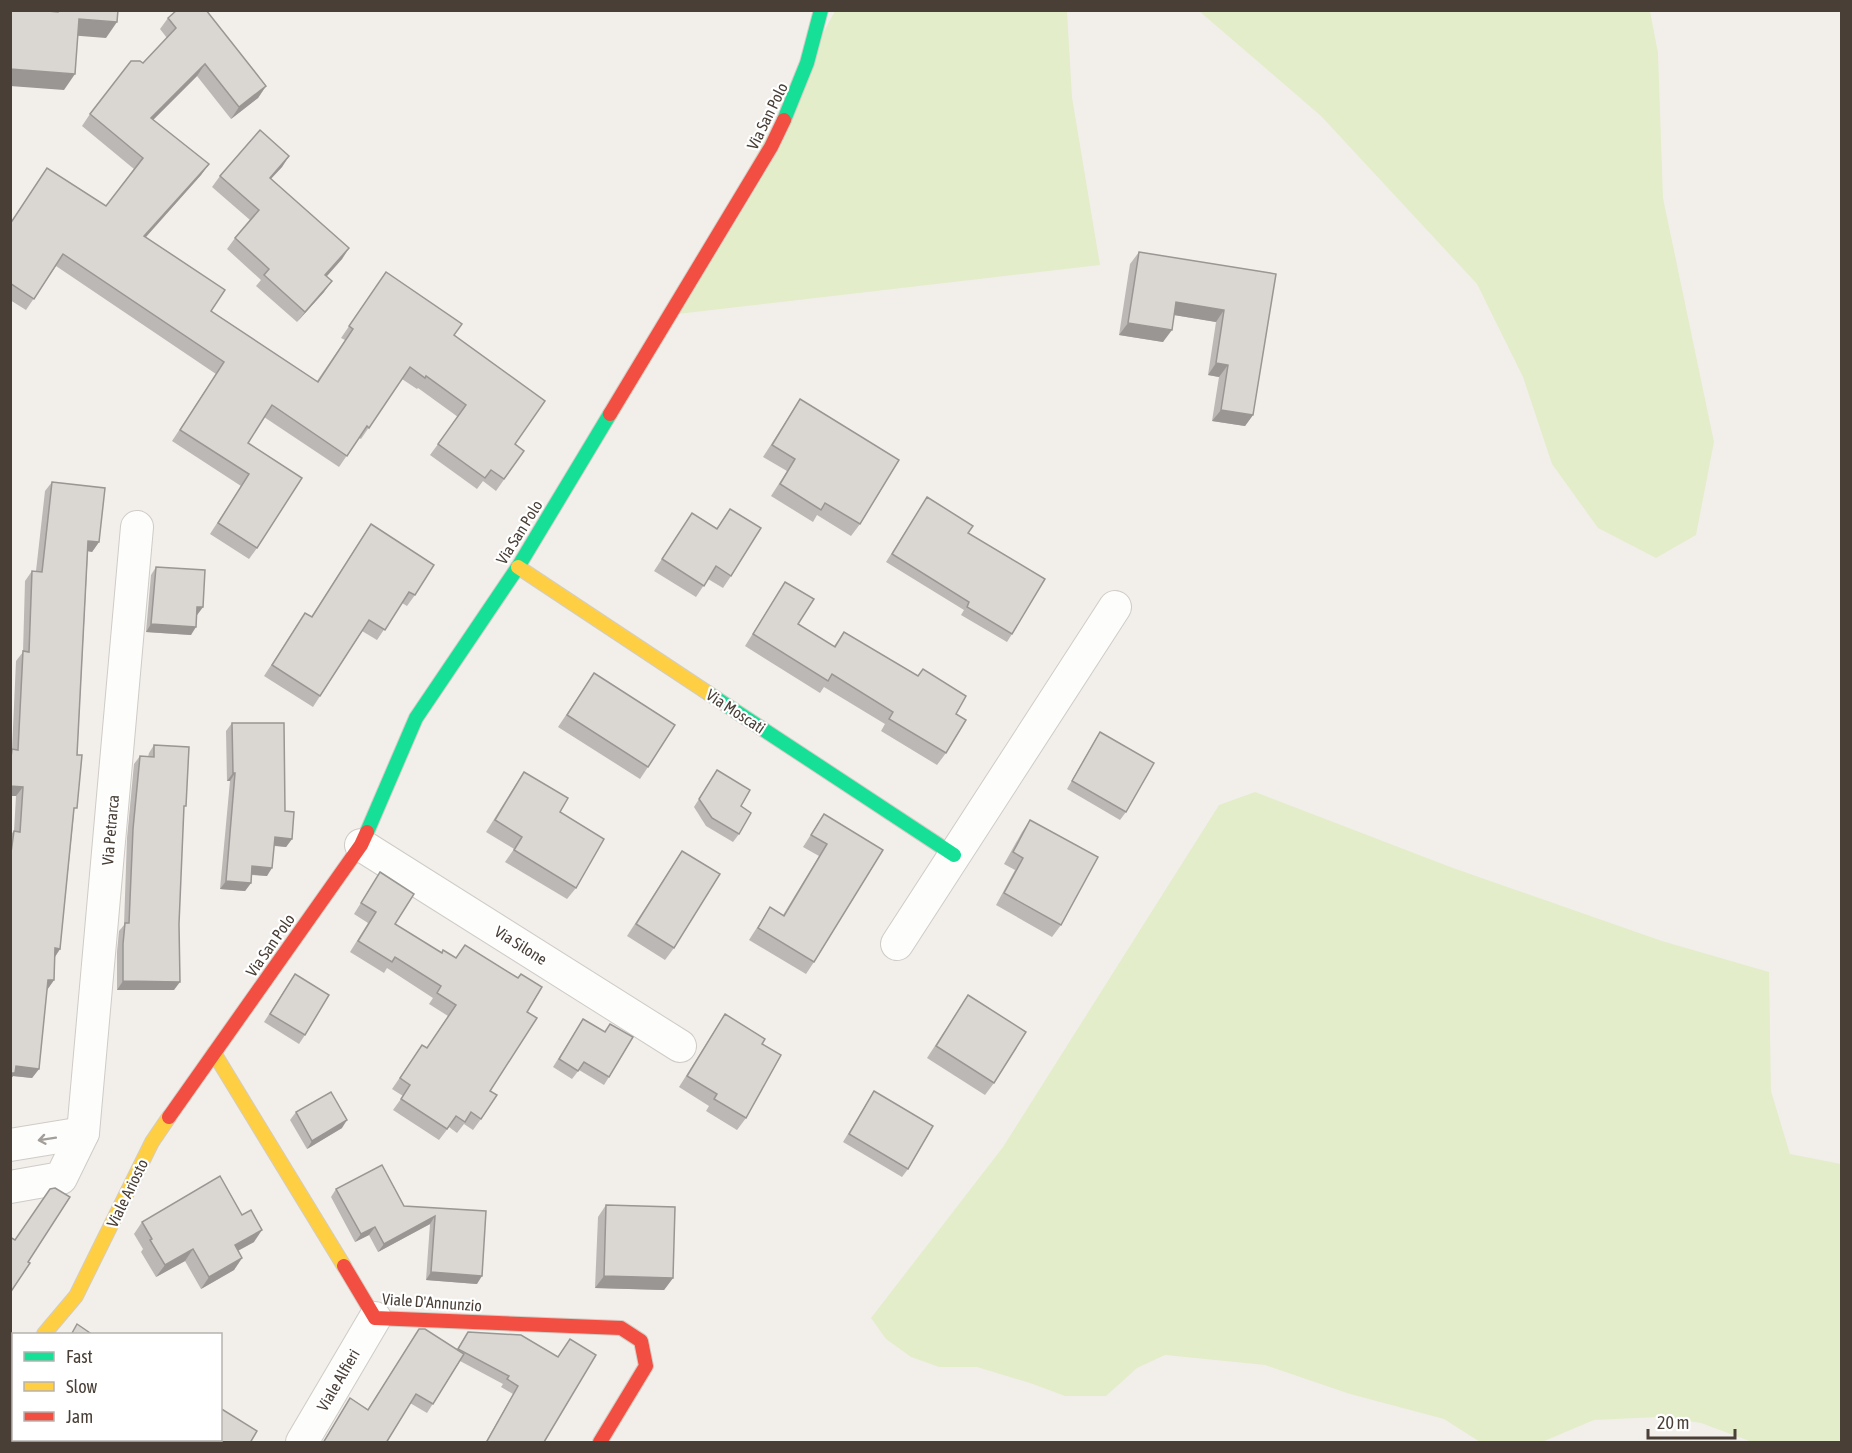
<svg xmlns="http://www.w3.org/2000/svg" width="1852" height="1453" viewBox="0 0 1852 1453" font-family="'Asap Condensed',sans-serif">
	<rect width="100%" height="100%" fill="#f2efeb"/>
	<!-- green -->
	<g fill="#e3edca">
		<polygon points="835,11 1067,11 1072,97 1100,265 669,315"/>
		<polygon points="1199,11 1650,11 1658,53 1663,198 1714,442 1696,535 1656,558 1598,528 1552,464 1523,377 1477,284 1321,116"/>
		<polygon points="1255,792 1453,868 1662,941 1769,972 1771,1091 1790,1154 1841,1164 1841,1442 1752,1442 1701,1423 1660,1417 1594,1420 1542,1442 1480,1442 1444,1419 1350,1394 1265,1365 1165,1355 1137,1368 1106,1396 1065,1396 1030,1383 977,1367 939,1367 911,1357 886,1339 871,1318 1003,1147 1219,805"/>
	</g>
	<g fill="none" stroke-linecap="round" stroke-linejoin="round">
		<defs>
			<g id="street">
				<polyline points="361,845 680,1046"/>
				<polyline points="897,944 1115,607"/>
				<polyline points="10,1145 83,1133"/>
				<polyline points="10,1187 61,1178 83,1133 137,527"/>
				<polyline points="10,1376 14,1371"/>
				<polyline points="302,1442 375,1318"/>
			</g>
			<g id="fast">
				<polyline points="784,120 807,63 821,10"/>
				<polyline points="708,693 954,855"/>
				<polyline points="367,832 416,718 518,567 610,414"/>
			</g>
			<g id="slow">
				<polyline points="518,567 708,693"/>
				<polyline points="214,1053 344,1266"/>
				<polyline points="44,1334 76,1296 152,1142 169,1117"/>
			</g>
			<g id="jam">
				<polyline points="610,414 771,147 784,120"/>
				<polyline points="169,1117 361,845 367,832"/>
				<polyline points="344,1266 375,1318 621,1328 641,1341 646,1366 600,1442"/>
			</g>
		</defs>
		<!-- street casing -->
		<use href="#street" stroke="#cfcbc7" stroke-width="34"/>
		<!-- fast casing -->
		<use href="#fast" stroke="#d3cdc3" stroke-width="16"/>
		<!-- slow casing -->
		<use href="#slow" stroke="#d3cdc3" stroke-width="16"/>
		<!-- jam casing -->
		<use href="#jam" stroke="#d3cdc3" stroke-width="16"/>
		<!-- street -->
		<use href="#street" stroke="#fdfdfc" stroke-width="32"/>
		<!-- fast -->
		<use href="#fast" stroke="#16e098" stroke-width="14"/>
		<!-- slow -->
		<use href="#slow" stroke="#ffcf43" stroke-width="14"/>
		<!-- jam -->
		<use href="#jam" stroke="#f24e42" stroke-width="14"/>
	</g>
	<!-- wall -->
	<g fill="#bbb8b5">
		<polygon points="168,18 266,86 258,98 231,119 197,76 153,120 209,164 201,175 146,237 211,311 317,381 345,340 341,338 386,272 454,335 515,444 524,451 496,491 483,481 477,489 430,455 458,417 418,388 417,389 402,379 361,439 359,438 339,467 264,417 248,443 257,548 249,559 210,534 241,486 172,441 216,374 56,266 26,310 10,300 10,224 47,168 106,206 134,169 82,126 90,114 143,63 167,38 160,29"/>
		<polygon points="289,156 282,167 271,179 349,248 342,259 327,276 324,292 297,322 256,286 261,280 227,249 235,238 250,220 212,187 220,176"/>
		<polygon points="1139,252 1276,274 1253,415 1245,426 1212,421 1219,377 1208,375 1216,322 1174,315 1163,342 1119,335 1130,264"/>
		<polygon points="800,399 860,524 851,536 817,515 813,522 771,496 787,471 763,457"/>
		<polygon points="52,482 99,542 92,552 88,551 74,813 60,949 55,957 54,980 47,990 39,1069 32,1078 13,1076 10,1080 10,835 14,831 16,796 10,796 10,752 12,750 16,661 23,652 25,581 32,571 36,571 45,491"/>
		<polygon points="927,497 968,533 1012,634 1007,642 961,615 964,610 886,562"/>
		<polygon points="730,509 731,576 723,588 708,579 696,597 654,571 692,513 717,528"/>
		<polygon points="371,524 415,595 407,606 402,603 377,640 362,631 313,707 264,676 305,613 311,617"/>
		<polygon points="156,567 203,607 197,615 191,635 146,632 151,575"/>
		<polygon points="785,582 798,624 834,646 844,632 918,676 923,669 956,714 946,753 937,765 881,731 885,724 824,687 820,693 745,646"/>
		<polygon points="594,673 648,767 640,779 558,727"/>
		<polygon points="232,723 285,811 292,839 286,847 274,846 267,876 251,875 251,883 245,891 220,889 230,781 227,781 226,731"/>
		<polygon points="1100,732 1126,812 1120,820 1067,789 1095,740"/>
		<polygon points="154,745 184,809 174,990 117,990 117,952 119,931 124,925 127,838 134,764 140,756 148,757 149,753"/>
		<polygon points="717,770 739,834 733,842 706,826 694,807"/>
		<polygon points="524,772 560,812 576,888 567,899 505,862 514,849 486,832 516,784"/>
		<polygon points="824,814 883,850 814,962 806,974 749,940 770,907 783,915 819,856 803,847"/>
		<polygon points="1030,820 1061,925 1052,937 996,905 1015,870 1004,864 1022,832"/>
		<polygon points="682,851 674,948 665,960 627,936"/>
		<polygon points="380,872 395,924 442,953 456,958 465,945 527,1012 490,1091 481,1119 473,1130 464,1124 457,1133 449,1127 439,1140 393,1110 403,1096 392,1089 422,1045 427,1048 448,1016 429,1004 433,998 387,968 384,973 350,952 368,923 354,914"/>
		<polygon points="295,974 305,1035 299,1044 264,1022"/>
		<polygon points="968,995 994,1083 985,1095 927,1058"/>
		<polygon points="725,1014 762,1044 746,1118 737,1130 706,1111 709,1106 679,1087"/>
		<polygon points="583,1019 605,1032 610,1024 609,1077 604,1085 579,1070 572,1079 553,1067"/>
		<polygon points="874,1091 908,1169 902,1177 843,1142"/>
		<polygon points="296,1112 342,1128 307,1149 290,1120"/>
		<polygon points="336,1189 404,1206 486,1211 477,1284 426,1280 430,1224 378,1252 369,1235 355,1242 331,1197"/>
		<polygon points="606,1205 673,1278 664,1290 595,1288 598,1217"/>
		<polygon points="142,1222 254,1242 238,1251 242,1258 234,1270 201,1289 185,1261 156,1277 141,1252 143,1249 134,1234"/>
		<polygon points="419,1329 457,1349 468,1332 558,1357 570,1339 544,1442 544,1443 485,1443 513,1394 501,1387 503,1384 460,1361 427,1413 410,1403 386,1443 323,1443 350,1398 368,1409"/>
		<polygon points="14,1432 14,1440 85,1440 83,1443 10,1443 10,1437"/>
		<polygon points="176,1440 220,1440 250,1443 175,1443"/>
	</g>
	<!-- shaded-wall -->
	<g fill="#999693">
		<polygon points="79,19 117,22 106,38 68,35"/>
		<polygon points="205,64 197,76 143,130 151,118"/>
		<polygon points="10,69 75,74 64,90 10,86"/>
		<polygon points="266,86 258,98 231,119 239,107"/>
		<polygon points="289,156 282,167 262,188 270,178"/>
		<polygon points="209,164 201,175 136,248 144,236"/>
		<polygon points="349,248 342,259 318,286 325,275"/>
		<polygon points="332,281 324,292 297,322 305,312"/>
		<polygon points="1176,302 1224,310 1216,322 1168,314"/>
		<polygon points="1128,323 1172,330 1163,342 1119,335"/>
		<polygon points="1216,363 1228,365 1219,377 1208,375"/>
		<polygon points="1221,410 1253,415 1245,426 1212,421"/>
		<polygon points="88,541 99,542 92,552 82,550"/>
		<polygon points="197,607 203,607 197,615"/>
		<polygon points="151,624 196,627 191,635 146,632"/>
		<polygon points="233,773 235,773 230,781 227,781"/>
		<polygon points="10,786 23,787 16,796 10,796"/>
		<polygon points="275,837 292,839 286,847 269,845"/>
		<polygon points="252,866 272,868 267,876 246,874"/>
		<polygon points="226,881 251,883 245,891 220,889"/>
		<polygon points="55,948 60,949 54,958"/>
		<polygon points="48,980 54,980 47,990"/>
		<polygon points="123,981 180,982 174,990 117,990"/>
		<polygon points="16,1066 39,1069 32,1078 13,1076 10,1080 10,1073"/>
		<polygon points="347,1120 342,1128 307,1149 312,1141"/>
		<polygon points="435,1216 430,1224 378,1252 384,1244"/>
		<polygon points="375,1227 369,1235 355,1242 361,1234"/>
		<polygon points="262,1230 254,1242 226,1257 235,1245"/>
		<polygon points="193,1249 185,1261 156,1277 165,1265"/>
		<polygon points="242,1258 234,1270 201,1289 209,1277"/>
		<polygon points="431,1272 482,1276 477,1284 426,1280"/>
		<polygon points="604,1276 673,1278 664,1290 595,1288"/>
	</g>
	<!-- building -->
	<g fill="#dad6d2" stroke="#999693" stroke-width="1.5">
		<polygon points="10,10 36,10 58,12 58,10 118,10 117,22 79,19 75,74 10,69"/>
		<polygon points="177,10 206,10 266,86 239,107 205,64 151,118 209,164 144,236 225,290 211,311 318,382 353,329 349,326 386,272 462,324 454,335 545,401 515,444 524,451 504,479 491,470 485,478 438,444 466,405 426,376 425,378 410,367 369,428 367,426 347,456 272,405 248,443 302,478 257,548 218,523 249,474 180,430 224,362 63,254 34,299 10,283 10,224 47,168 106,206 143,158 90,114 131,61 140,61 143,63 176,28 168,18"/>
		<polygon points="260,130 289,156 270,178 349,248 325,275 332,281 305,312 264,275 269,269 235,238 259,210 220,176"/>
		<polygon points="1139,252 1276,274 1253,415 1221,410 1228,365 1216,363 1224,310 1176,302 1172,330 1128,323"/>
		<polygon points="800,399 899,460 860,524 825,503 821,510 780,484 795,459 772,445"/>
		<polygon points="52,482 105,488 99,542 88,541 77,755 82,755 77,808 74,808 60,949 55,948 54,980 48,980 39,1069 16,1066 15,1073 10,1073 10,860 14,831 20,832 23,787 10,786 10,767 12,749 18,750 23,651 29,652 32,571 42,572"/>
		<polygon points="927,497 973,526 968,533 1045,579 1012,634 967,607 969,602 892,554"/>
		<polygon points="730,509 761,528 731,576 716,566 704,586 662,559 692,513 717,529"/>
		<polygon points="371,524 434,565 415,595 409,592 385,630 369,620 320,696 272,665 305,613 312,617"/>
		<polygon points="156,567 205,570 203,607 197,607 196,627 151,624"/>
		<polygon points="785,582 814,599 798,624 835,647 844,632 918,676 923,669 966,696 956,714 966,720 946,753 889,719 893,712 832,674 828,681 753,634"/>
		<polygon points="594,673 675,725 648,767 567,715"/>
		<polygon points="232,723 284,723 285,811 294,812 292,839 275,837 272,868 252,866 251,883 226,881 235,773 233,773"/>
		<polygon points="1100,732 1154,763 1126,812 1072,781"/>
		<polygon points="154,745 189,747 186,806 184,806 179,924 180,982 123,981 123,944 125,923 129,923 133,829 140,756 154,757"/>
		<polygon points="717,770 750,790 741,806 751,813 739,834 712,818 699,799"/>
		<polygon points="524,772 568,798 560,812 604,839 576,888 514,850 522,837 495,820"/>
		<polygon points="824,814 883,850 814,962 758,928 770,907 784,916 827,844 811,835"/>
		<polygon points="1030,820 1098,857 1061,925 1004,893 1023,858 1013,852"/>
		<polygon points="682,851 720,874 674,948 636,924"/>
		<polygon points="380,872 414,894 395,924 442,953 443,950 456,958 465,945 518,978 521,974 542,987 527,1012 537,1018 490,1091 497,1095 481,1119 471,1112 465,1122 456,1116 447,1129 401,1099 410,1085 400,1078 422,1045 427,1048 456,1005 437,993 441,986 395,957 392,962 358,941 376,912 361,903"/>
		<polygon points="295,974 329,995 305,1035 270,1014"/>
		<polygon points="968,995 1026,1032 994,1083 936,1046"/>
		<polygon points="725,1014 765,1039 762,1044 781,1055 746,1118 714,1099 717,1094 687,1076"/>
		<polygon points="583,1019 605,1032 610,1024 633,1037 609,1077 584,1062 578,1071 559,1059"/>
		<polygon points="874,1091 933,1126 908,1169 849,1134"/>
		<polygon points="331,1092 347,1120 312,1141 296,1112"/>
		<polygon points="382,1165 404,1206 486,1211 482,1276 431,1272 435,1216 384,1244 375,1227 361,1234 336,1189"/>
		<polygon points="220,1176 242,1215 251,1210 262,1230 235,1245 242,1258 209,1277 193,1249 165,1265 150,1240 152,1239 142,1222"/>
		<polygon points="55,1188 70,1197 28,1262 30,1263 10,1293 10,1237 15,1240 50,1189"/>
		<polygon points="606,1205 675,1207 673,1278 604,1276"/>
		<polygon points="77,1324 93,1335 71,1335"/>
		<polygon points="419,1329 425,1329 464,1354 433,1404 416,1394 386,1443 323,1443 350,1398 368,1410"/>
		<polygon points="468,1332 521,1335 558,1357 570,1339 596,1355 544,1442 544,1443 486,1443 518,1386 507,1379 509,1376 458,1349"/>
		<polygon points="220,1408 257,1431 250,1443 189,1443 190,1442 186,1440 220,1440"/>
		<polygon points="17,1440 85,1440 83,1443 22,1443"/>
	</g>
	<!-- one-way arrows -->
	<defs><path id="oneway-shaft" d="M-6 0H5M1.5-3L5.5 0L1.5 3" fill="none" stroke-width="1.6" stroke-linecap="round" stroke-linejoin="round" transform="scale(1.5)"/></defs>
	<use stroke="#a39e99" href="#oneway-shaft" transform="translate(47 1139) rotate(171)"/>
	<g text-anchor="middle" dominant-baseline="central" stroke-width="4.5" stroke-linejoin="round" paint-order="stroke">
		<!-- street labels -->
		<g font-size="16" fill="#493f36" stroke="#fff">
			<text transform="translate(767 116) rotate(-64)">Via San Polo</text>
			<text transform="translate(519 532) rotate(-58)">Via San Polo</text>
			<text transform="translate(736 711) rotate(33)">Via Moscati</text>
			<text transform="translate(110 830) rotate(-85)">Via Petrarca</text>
			<text transform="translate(270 945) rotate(-55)">Via San Polo</text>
			<text transform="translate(521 945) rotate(32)">Via Silone</text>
			<text transform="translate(127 1193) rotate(-64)">Viale Ariosto</text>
			<text transform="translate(432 1302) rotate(4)">Viale D'Annunzio</text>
			<text transform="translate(338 1380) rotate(-60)">Viale Alfieri</text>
		</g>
	</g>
	<!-- border -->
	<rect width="1852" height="1453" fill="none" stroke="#493f36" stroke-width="24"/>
	<!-- legend -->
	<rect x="12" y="1333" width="210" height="108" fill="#ffffff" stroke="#b6b2af" stroke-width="1.5"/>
	<rect x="24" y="1352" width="30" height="9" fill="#16e098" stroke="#b6b2af" stroke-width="1.5"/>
	<text x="66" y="1363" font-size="18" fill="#493f36">Fast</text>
	<rect x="24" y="1382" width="30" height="9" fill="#ffcf43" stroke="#b6b2af" stroke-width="1.5"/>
	<text x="66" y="1393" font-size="18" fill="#493f36">Slow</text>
	<rect x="24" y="1412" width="30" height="9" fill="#f24e42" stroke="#b6b2af" stroke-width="1.5"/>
	<text x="66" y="1423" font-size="18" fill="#493f36">Jam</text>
	<!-- scale -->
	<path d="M1648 1429v9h87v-9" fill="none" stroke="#493f36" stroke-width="3"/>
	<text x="1657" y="1429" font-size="18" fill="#493f36" stroke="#ffffff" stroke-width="4.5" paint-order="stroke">20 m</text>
</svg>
